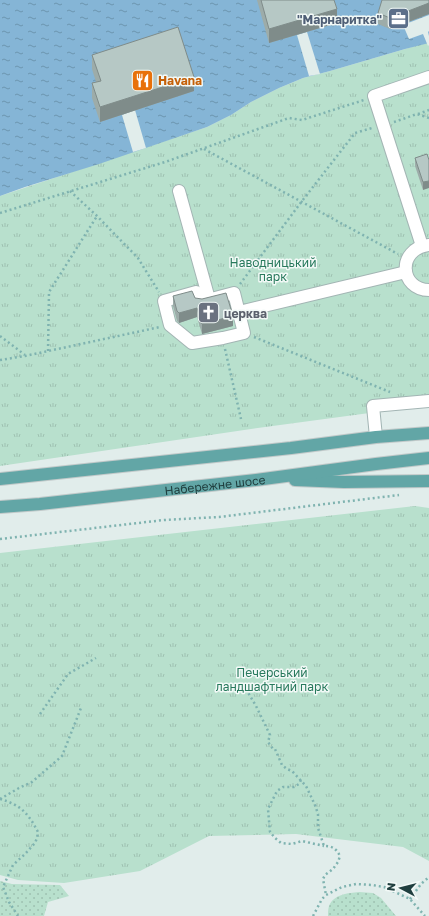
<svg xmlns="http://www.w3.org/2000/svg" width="429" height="916" viewBox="0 0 429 916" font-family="'Golos Text',sans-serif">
	<defs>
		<pattern id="grass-dots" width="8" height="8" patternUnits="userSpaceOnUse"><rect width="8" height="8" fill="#b8e0cd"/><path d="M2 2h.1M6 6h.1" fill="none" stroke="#9ec1b1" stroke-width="1.8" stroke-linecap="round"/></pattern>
		<pattern id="park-tufts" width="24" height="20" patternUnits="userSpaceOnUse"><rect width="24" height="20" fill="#b8e0cd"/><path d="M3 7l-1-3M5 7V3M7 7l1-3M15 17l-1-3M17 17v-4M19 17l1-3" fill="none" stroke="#9ec1b1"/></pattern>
		<pattern id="water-ripples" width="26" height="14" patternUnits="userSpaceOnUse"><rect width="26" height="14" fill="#85b5d6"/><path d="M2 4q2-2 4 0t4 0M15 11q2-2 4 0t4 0" fill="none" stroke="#6c95af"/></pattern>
	</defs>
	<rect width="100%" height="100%" fill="#e1edeb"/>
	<!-- grass -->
	<g fill="url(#grass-dots)">
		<polygon points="0,881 12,884 60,885 69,896 48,902 44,916 0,916"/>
		<path d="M359,892L373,893L381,898L396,916H328C328,913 328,909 329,906C334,894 348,893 359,892Z"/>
	</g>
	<!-- park -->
	<g fill="url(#park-tufts)">
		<polygon points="429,42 429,405 251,429 0,466 0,196 207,127 231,115 251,102 279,88 303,78 330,71"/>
		<polygon points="415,506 429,508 429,861 403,847 296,834 209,836 140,871 64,883 18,880 0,875 0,553"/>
	</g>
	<!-- water -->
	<polygon fill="url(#water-ripples)" points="0,0 429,0 429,43 405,49 330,71 303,78 279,88 251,102 231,115 207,127 99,164 25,187 0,196"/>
	<!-- pier -->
	<g fill="#e1edeb">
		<polygon points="429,15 429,31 428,32 429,36 429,45 428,46 423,34 409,39 403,25"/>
		<polygon points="307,32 320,74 309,76 297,35"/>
		<polygon points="135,110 146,148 133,152 122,115"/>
	</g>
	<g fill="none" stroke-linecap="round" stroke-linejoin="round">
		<defs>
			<g id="minor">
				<polyline points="179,191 209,299"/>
				<path d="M429,245C396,249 400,290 429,290"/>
				<polyline points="422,246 374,96 429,77"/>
				<polygon points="196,292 200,302 234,293 244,333 223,338 192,343 170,325 164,301"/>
				<polyline points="239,312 406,272"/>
				<polyline points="376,437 373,406 429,401"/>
			</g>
			<g id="major">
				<polyline points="0,479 291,448 376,437 429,433"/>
				<polyline points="295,480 344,482 429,481"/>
				<path id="s1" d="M0,507L40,504L256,480L376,464L429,458"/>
			</g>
		</defs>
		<!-- minor casing -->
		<use href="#minor" stroke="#a3b5b4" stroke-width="14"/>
		<!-- major casing -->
		<use href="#major" stroke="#c1c9c9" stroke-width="14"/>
		<!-- path -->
		<g stroke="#7fb3b0" stroke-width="2.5" stroke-dasharray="2 3" stroke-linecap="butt">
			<polyline points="418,114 429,110"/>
			<polyline points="394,122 417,114 429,118"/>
			<polyline points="204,149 398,254"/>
			<polyline points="70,191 97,216 138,258 159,292"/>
			<polyline points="0,213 165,162 289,118 302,120 364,100"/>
			<polyline points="240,284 302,201 355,133 372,128"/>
			<polyline points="0,336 25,355"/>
			<polyline points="254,337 390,392"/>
			<polyline points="225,349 241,419"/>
			<polyline points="48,351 49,292 97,216"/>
			<polyline points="0,360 25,356 160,327"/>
			<polyline points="0,539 164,520 219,517 399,495"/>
			<path d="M246,689L256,706L270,735L268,742L273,749H275L282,765L287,769L292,771L306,786L315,805L318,814V828L324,846C332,846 336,848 340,856L338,862L333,869L325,875L323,879L326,895"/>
			<polyline points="40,714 68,674 96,658"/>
			<polyline points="301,780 299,784 294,787 283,787 277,791 268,809 270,832 275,838 281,843 292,844 302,841 324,846"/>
			<path d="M0,799C21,805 28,813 38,832L37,838L35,843L25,854L13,865L3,887L9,902L18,916"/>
			<polyline points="0,799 19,788 32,782 62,756 81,708"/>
			<polyline points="410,899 421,884 429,877"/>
			<polyline points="313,916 322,899 326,895 342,887 356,884 372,885 384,887 410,899 425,916"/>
		</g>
		<!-- minor -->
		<use href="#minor" stroke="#fff" stroke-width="12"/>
		<!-- major -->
		<use href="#major" stroke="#62a6a6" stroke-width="12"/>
	</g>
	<!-- wall -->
	<g fill="#9daca9">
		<polygon points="257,0 334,0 337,23 269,43"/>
		<polygon points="429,0 429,14 390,29 378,24 378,13"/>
		<polygon points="92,55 194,91 100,122 92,98 92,83 96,82 92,69"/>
		<polygon points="427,154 423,190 415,166 415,158"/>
		<polygon points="173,296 195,298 233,326 202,334 197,317 179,323 177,321 173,306"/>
	</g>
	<!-- shaded-wall -->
	<g fill="#7f8c8a">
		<polygon points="429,3 429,14 390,29 390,18"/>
		<polygon points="337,9 337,23 269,43 269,29"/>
		<polygon points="194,77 194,91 100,122 100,107"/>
		<polygon points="429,181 429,188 423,190 423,182"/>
		<polygon points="197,308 197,317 179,323 179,313"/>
		<polygon points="233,316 233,326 202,334 202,324"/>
	</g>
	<!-- building -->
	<g fill="#b6c8c5" stroke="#7f8c8a">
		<polygon points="261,0 334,0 337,9 269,29"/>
		<polygon points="382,0 429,0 429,3 390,18 378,13"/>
		<polygon points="178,27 194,77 100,107 92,83 101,81 92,55"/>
		<polygon points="427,154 429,160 429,181 423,182 415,158"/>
		<polygon points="192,291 195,298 202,299 226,293 233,316 202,324 197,308 179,313 177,311 173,296"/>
	</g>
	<!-- icons -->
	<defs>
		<symbol id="office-square" viewBox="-11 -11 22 22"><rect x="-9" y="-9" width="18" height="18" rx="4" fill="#5c6f8a" stroke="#f2f9f7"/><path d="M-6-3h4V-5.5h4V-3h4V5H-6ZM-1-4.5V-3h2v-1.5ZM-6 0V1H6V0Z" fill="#fff"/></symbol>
		<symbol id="restaurant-square" viewBox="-11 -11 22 22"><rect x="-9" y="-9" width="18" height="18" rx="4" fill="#e8710a" stroke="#f2f9f7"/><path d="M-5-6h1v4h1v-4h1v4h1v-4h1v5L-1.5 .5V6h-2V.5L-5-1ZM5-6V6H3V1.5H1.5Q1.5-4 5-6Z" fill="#fff"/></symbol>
		<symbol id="church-square" viewBox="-11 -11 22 22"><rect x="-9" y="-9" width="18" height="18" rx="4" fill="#6b7280" stroke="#f2f9f7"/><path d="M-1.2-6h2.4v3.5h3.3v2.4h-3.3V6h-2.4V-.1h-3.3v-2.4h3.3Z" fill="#fff"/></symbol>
	</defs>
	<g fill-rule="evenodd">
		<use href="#office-square" x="386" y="6" width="25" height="25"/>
		<use href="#restaurant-square" x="130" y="68" width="25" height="25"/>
		<use href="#church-square" x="196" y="300" width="25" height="25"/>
	</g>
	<g text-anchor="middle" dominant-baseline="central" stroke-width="3" stroke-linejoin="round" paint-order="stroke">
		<!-- service labels -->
		<g font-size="12" font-weight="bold" fill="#4e5e75" stroke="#f2f9f7" text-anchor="end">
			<text x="382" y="19">"Марнаритка"</text>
		</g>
		<!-- food labels -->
		<g font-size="12" font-weight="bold" fill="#c56008" stroke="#f2f9f7" text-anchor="start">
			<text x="158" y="80">Havana</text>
		</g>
		<!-- park labels -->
		<g font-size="12" fill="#27795c" stroke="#f2f9f7">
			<text x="273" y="262">Наводницький<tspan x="273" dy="14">парк</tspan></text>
			<text x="272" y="672">Печерський<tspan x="272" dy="14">ландшафтний парк</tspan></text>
		</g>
		<!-- worship labels -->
		<g font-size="12" font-weight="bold" fill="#5b616d" stroke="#f2f9f7" text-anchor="start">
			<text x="224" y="313">церква</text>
		</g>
		<!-- street labels -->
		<g font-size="12" fill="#203f3f" stroke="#f2f9f7">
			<text stroke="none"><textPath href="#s1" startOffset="216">Набережне шосе</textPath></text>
		</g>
	</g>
	<!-- north arrow -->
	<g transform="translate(401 888) rotate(277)" stroke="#f2f9f7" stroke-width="3" paint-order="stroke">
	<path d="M0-3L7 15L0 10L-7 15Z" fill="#203f3f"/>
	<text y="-6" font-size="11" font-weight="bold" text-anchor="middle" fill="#203f3f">N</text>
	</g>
</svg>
